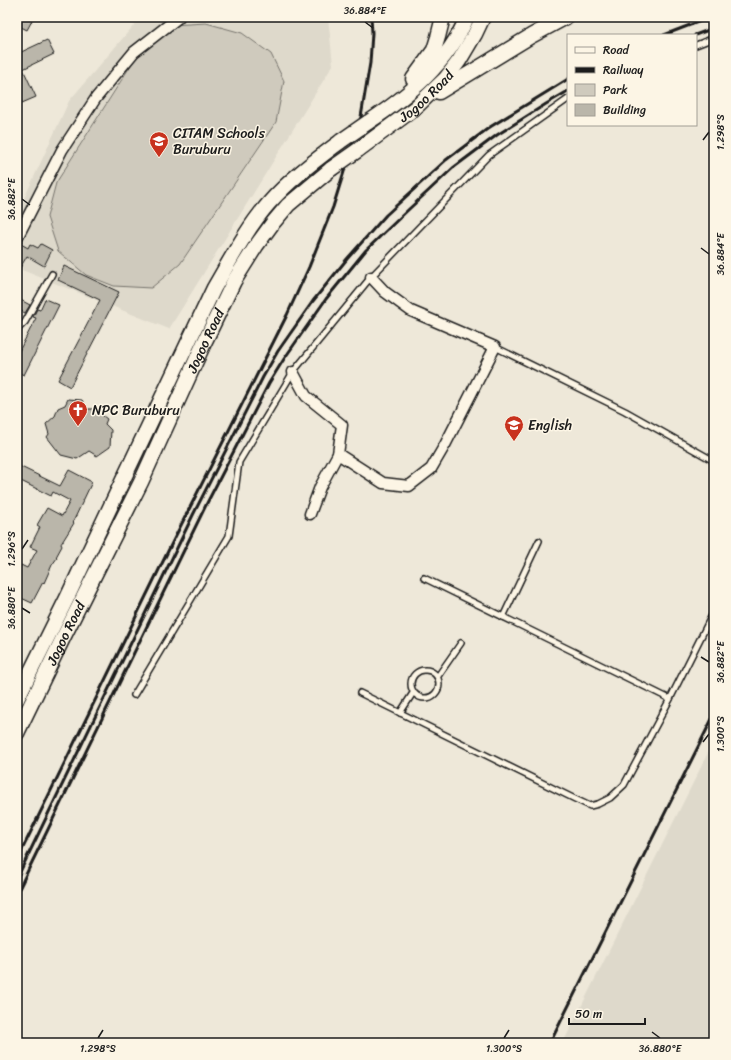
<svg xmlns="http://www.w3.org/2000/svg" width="731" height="1060" viewBox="0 0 731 1060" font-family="Sriracha,sans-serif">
	<rect width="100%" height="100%" fill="#eee8d9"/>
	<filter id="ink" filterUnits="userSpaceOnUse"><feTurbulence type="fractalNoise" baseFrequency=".025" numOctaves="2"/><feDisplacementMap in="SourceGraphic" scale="8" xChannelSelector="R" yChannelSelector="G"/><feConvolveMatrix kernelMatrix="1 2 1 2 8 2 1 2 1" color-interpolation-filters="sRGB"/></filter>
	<g filter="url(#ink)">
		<!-- built -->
		<g fill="#ded9cb">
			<polygon points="141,17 328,17 333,65 169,329 17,268 17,214 69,101"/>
			<polygon points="714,741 714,1043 563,1043"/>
		</g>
		<!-- green -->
		<polygon fill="#cfcabd" stroke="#76736c" points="206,23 242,33 271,54 284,81 276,122 180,264 151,288 114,286 86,275 58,251 47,217 56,183 140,51 172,25"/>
		<!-- building -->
		<g fill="#bab6aa" stroke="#1c1c1c">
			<polygon points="17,17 34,17 27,30 17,25"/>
			<polygon points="47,40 54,54 23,69 36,97 22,103 17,91 17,54"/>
			<polygon points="21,244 28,248 30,244 38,248 41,244 52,250 44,266 27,256 17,273 17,252"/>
			<polygon points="64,266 119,292 70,387 58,380 100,300 58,280"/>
			<polygon points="17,298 30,305 25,313 17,309"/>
			<polygon points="45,299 59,305 24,375 17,372 17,355 36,318 33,317 37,309 40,310"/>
			<polygon points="68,399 82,400 87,409 94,409 107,419 105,424 111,430 110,447 97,456 89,451 77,459 61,455 47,437 49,434 46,424 55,416 58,408 65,405"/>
			<polygon points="17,465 60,486 69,470 92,482 73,522 74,523 61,544 62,546 56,557 57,558 52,565 44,583 43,582 32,603 17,596 17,574 21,565 27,568 37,550 30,547 40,527 37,525 47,508 62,516 70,501 53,492 51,496 17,479"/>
		</g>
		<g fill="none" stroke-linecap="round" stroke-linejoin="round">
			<defs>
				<g id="service">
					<polyline points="696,45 714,38"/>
					<polyline points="17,330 25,322 52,274"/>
					<polyline points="495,347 625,411 714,461"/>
					<polyline points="424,578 670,699"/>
					<polyline points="503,617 539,541"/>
					<circle cx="425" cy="684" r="14"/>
					<polyline points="438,676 461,643"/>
					<polyline points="360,693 575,799 590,806 598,804 610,798 624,785 670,699 714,611"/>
					<polyline points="134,695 229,536 239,462 293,372 371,277 489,155 568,99"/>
					<polyline points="400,713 413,693"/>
				</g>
				<g id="minor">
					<polyline points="17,238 62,150 96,98 134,52 179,17"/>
					<polyline points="293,372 306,396 342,425 338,454 320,487 310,514"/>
					<polyline points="338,454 383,483 409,486 431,469 445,445 495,347 411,311 385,292 371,277"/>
				</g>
				<g id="secondary">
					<polyline points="413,79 434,50 438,37 443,17"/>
					<polyline points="439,92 531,36 566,17"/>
					<path d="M367,123C408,96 448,64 467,17"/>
					<path id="s1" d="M358,150L415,108L446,78L459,61L475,34L483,17"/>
					<path d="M17,699L67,598L214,288C231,259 247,228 269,203C290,179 316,160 341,141"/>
					<path id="s2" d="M17,733L63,638L141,482L204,343L234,281L256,246L272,224L288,205L331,169"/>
				</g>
			</defs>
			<!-- service casing -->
			<use href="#service" stroke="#1c1c1c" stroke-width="8"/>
			<!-- minor casing -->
			<use href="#minor" stroke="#1c1c1c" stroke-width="13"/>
			<!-- secondary casing -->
			<use href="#secondary" stroke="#1c1c1c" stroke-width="17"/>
			<!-- service -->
			<use href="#service" stroke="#fcf5e5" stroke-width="5"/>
			<!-- minor -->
			<use href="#minor" stroke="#fcf5e5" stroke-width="10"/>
			<!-- secondary -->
			<use href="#secondary" stroke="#fcf5e5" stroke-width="14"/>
			<!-- rail -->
			<g stroke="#1c1c1c" stroke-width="3">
				<polyline points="664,35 711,17"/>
				<polyline points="695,35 714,28"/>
				<polyline points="17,860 172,543 287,315 309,267 333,207 361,117 370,63 372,33 371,17"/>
				<polyline points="17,878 193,515 263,377 278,351 313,301 347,259 386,215 446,160 490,127 568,79"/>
				<polyline points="17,893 207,503 269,383 284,359 326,299 366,250 409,209 453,168 497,135 546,104 568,91"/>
				<polyline points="397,1043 398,1040"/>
				<polyline points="550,1043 714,715"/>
			</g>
			<defs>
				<g id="secondary-bridge">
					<polyline points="341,141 367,123"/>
					<polyline points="331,169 358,150"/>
				</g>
			</defs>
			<!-- secondary-bridge casing -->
			<use href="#secondary-bridge" stroke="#1c1c1c" stroke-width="17" stroke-linecap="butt"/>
			<!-- secondary-bridge -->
			<use href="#secondary-bridge" stroke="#fcf5e5" stroke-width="14"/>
		</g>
	</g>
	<!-- ticks -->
	<path fill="none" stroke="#1c1c1c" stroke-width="1.5" d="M365,22L373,28M703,140L709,132M22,199L30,205M701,248L709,254M22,549L28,540M22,608L30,613M701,657L709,662M703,742L709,734M652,1032L660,1038M98,1038L103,1030M504,1038L509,1030"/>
	<!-- icons -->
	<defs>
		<symbol id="school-pin" viewBox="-11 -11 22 30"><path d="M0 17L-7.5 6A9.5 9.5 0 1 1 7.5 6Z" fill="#c8321e" stroke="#fcf5e5"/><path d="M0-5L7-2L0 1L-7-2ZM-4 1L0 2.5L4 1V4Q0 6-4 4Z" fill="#fff"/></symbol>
		<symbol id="church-pin" viewBox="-11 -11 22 30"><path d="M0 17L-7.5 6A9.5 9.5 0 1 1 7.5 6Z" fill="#c8321e" stroke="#fcf5e5"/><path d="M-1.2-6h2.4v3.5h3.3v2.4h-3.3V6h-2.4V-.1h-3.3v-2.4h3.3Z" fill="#fff"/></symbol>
		<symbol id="university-pin" viewBox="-11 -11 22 30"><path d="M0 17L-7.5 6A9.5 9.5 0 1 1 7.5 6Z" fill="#c8321e" stroke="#fcf5e5"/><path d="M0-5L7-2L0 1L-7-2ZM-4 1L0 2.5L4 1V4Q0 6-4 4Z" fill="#fff"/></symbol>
	</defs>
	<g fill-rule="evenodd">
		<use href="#school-pin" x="148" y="130" width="22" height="30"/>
		<use href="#church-pin" x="67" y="399" width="22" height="30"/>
		<use href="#university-pin" x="503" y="414" width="22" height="30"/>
	</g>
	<g text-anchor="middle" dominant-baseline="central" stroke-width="3" stroke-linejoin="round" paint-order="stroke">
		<!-- street labels -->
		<g font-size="14" fill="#1c1c1c" stroke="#fcf5e5">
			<text stroke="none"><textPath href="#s1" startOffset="87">Jogoo Road</textPath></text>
			<text stroke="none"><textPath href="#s2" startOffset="435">Jogoo Road</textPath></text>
			<text stroke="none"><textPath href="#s2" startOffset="111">Jogoo Road</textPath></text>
		</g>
		<!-- poi labels -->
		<g font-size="14" fill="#1c1c1c" stroke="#fcf5e5" text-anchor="start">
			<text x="173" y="133">CITAM Schools<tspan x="173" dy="16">Buruburu</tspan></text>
			<text x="92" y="410">NPC Buruburu</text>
			<text x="528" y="425">English</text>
		</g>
	</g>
	<!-- margin -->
	<rect width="731" height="1060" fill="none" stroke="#fcf5e5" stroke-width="44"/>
	<!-- legend -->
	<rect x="567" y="34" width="130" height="92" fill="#fcf5e5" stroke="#a29e95"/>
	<rect x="575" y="47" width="20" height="6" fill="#fcf5e5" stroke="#a29e95"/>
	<text x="603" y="54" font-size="12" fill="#1c1c1c">Road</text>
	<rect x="575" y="67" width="20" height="6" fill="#1c1c1c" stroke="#a29e95"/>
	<text x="603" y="74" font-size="12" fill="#1c1c1c">Railway</text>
	<rect x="575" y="84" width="20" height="12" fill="#cfcabd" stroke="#a29e95"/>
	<text x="603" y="94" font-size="12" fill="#1c1c1c">Park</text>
	<rect x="575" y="104" width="20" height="12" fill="#bab6aa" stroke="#a29e95"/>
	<text x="603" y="114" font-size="12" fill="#1c1c1c">Building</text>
	<!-- scale -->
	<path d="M569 1018v6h76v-6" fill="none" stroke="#1c1c1c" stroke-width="2"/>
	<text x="575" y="1018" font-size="12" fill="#1c1c1c" stroke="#fcf5e5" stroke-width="3" paint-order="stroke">50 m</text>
	<rect x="22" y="22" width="687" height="1016" fill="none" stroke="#1c1c1c" stroke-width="1.5"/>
	<g font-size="10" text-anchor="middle" fill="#1c1c1c">
		<text x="365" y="14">36.884°E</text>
		<text transform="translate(720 132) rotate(-90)" y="4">1.298°S</text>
		<text transform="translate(11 199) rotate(-90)" y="4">36.882°E</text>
		<text transform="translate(720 254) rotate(-90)" y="4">36.884°E</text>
		<text transform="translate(11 549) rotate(-90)" y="4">1.296°S</text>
		<text transform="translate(11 608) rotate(-90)" y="4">36.880°E</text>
		<text transform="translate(720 662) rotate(-90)" y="4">36.882°E</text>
		<text transform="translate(720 734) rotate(-90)" y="4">1.300°S</text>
		<text x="98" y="1052">1.298°S</text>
		<text x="504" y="1052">1.300°S</text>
		<text x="660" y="1052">36.880°E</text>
	</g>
</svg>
